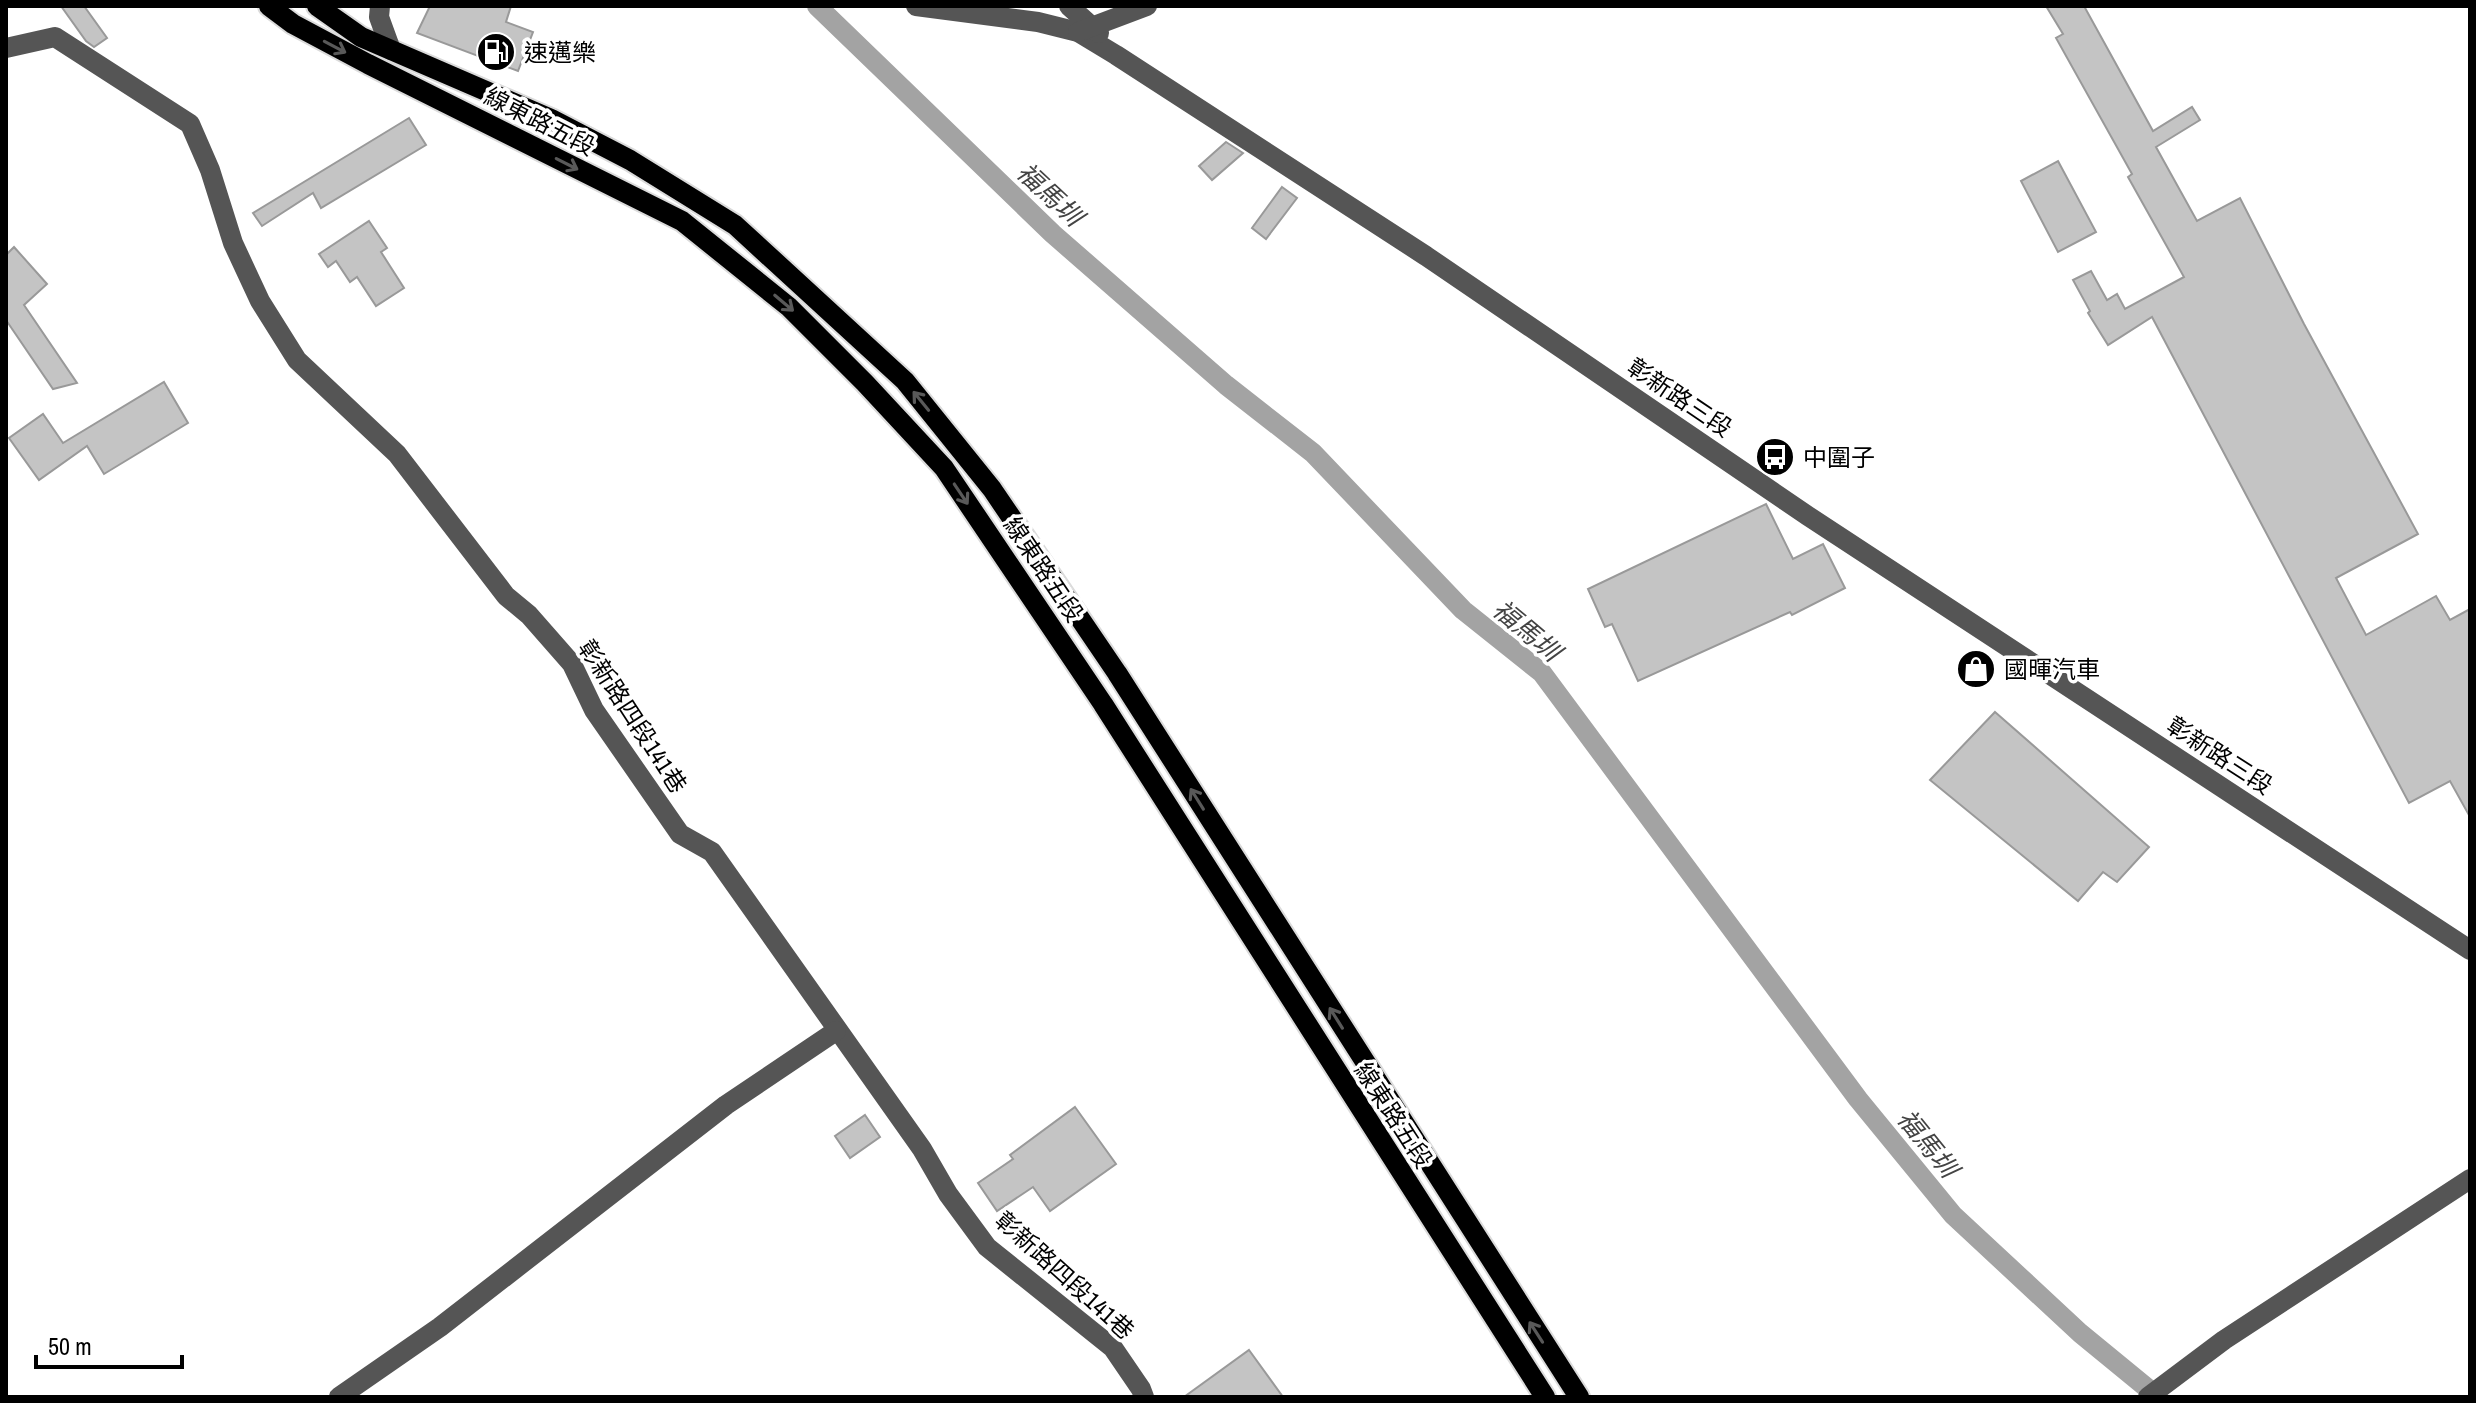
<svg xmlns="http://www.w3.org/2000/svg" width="2476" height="1403" viewBox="0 0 2476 1403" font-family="'Archivo Narrow','Noto Sans TC',sans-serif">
	<rect width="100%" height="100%" fill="#fff"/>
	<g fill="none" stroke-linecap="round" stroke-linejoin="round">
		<!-- canal -->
		<polyline stroke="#a3a3a3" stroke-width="20" points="817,6 1053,234 1226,385 1313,453 1463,610 1542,673 1858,1099 1953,1215 2080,1333 2158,1397"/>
	</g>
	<!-- building -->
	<g fill="#c4c4c4" stroke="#999" stroke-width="2">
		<polygon points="61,6 84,6 107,38 94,47 86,41"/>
		<polygon points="430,6 511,6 506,22 533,32 518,71 417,33"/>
		<polygon points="2046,6 2084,6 2153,131 2192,107 2200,120 2156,147 2197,221 2240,198 2304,324 2418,534 2336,578 2366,635 2436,596 2450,620 2470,609 2470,817 2450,781 2409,803 2152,317 2108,345 2088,313 2090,311 2073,280 2091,271 2107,300 2117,294 2125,309 2184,277 2128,177 2132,174 2056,38 2063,34"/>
		<polygon points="409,118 426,145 321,208 313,193 262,226 253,213"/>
		<polygon points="1226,142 1243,153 1212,180 1199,166"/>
		<polygon points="2058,161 2096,232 2058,252 2021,181"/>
		<polygon points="1282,187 1297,198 1266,239 1252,228"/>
		<polygon points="369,221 387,248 381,252 404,288 376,306 357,277 350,282 336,261 328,267 319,254"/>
		<polygon points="14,247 47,284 24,305 77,383 53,389 6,320 6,255"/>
		<polygon points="164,382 188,423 104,474 87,446 39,480 9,438 43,414 63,443"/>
		<polygon points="1766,504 1793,559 1823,544 1845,588 1792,615 1790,612 1638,681 1612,624 1605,627 1588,589"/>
		<polygon points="1995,712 2149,847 2117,882 2103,872 2078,901 1930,780"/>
		<polygon points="1075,1107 1116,1164 1050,1211 1033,1187 997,1211 978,1183 1013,1159 1010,1155"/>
		<polygon points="865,1115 880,1137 850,1158 835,1136"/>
		<polygon points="1249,1350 1283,1397 1184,1397"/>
	</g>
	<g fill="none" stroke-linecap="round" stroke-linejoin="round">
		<defs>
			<g id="major">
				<polyline points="269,6 293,24 368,64 682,221 789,307 865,383 944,468 1103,704 1545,1397"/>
				<polyline points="317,6 361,37 551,119 630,160 735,225 905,381 992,489 1117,673 1579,1397"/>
			</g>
		</defs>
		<!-- major casing -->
		<use href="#major" stroke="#dbdbdb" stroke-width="24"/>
		<!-- minor -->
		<g stroke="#555" stroke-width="20">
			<polyline points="380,6 379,17 391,50"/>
			<polyline points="916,6 1038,22 1078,32 1116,55 1426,256 1808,516 2470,950"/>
			<polyline points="1069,6 1099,33"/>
			<polyline points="1078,32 1147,6"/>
			<polyline points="6,48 55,37 190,124 210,170 233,243 260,301 297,360 397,454 506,596 529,615 572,664 594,710 680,834 712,852 922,1149 948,1194 987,1247 1113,1348 1141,1389 1144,1397"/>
			<polyline points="339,1397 440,1327 726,1105 836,1031"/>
			<polyline points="2148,1397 2224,1340 2470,1179"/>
		</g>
		<!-- major -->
		<use href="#major" stroke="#000" stroke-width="20"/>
	</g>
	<!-- one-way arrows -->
	<defs><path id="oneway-shaft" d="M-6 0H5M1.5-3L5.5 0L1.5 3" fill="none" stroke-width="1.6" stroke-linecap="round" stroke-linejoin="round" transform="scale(2)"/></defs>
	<g stroke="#595959">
		<use href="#oneway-shaft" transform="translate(335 47) rotate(28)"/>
		<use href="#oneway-shaft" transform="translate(567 164) rotate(27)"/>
		<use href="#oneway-shaft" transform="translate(784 303) rotate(40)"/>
		<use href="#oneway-shaft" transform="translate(921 401) rotate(-129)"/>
		<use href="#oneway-shaft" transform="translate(961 494) rotate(56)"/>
		<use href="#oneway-shaft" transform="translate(1197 799) rotate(-122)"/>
		<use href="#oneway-shaft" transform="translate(1336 1018) rotate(-122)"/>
		<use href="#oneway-shaft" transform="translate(1536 1332) rotate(-123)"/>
	</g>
	<!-- icons -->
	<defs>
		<symbol id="fuel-disc" viewBox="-11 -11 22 22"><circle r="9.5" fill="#000" stroke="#fff"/><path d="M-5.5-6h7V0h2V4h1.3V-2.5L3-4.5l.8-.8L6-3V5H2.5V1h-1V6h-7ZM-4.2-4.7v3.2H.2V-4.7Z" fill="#fff"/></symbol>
		<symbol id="bus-disc" viewBox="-11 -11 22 22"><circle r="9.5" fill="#000" stroke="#fff"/><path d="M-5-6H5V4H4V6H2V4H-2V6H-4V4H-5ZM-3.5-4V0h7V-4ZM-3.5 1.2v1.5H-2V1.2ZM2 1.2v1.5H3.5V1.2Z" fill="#fff"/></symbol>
		<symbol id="shop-disc" viewBox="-11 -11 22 22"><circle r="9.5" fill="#000" stroke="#fff"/><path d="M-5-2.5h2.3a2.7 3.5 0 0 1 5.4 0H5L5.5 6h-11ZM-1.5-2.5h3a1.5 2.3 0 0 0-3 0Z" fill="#fff"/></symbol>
	</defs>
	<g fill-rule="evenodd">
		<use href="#fuel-disc" x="474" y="30" width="44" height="44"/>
		<use href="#bus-disc" x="1753" y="435" width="44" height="44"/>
		<use href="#shop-disc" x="1954" y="647" width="44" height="44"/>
	</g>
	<g text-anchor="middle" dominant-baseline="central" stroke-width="7" stroke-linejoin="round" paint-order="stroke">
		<!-- poi labels -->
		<g font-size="24" fill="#000" stroke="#fff" text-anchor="start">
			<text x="524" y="52">速邁樂</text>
			<text x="1803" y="457">中圍子</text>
			<text x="2004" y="669">國暉汽車</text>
		</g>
		<!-- street labels -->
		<g font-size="24" fill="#000" stroke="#fff">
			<text transform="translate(540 121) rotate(27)">線東路五段</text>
			<text transform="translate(1680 397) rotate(34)">彰新路三段</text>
			<text transform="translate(1044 569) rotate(56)">線東路五段</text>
			<text transform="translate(633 716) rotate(57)">彰新路四段141巷</text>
			<text transform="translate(2220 755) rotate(33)">彰新路三段</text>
			<text transform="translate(1394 1115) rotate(57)">線東路五段</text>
			<text transform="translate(1065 1275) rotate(42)">彰新路四段141巷</text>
		</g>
		<!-- water labels -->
		<g font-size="26" font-style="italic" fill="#444" stroke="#fff">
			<text transform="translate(1050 194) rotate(43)">福馬圳</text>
			<text transform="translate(1527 630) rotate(40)">福馬圳</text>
			<text transform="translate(1928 1143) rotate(51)">福馬圳</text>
		</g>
	</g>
	<!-- border -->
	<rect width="2476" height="1403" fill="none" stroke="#000000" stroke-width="16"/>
	<!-- scale -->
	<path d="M36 1355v12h146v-12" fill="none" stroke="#000000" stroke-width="4"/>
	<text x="48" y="1355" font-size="24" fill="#000000" stroke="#ffffff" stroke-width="6" paint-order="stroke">50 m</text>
</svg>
